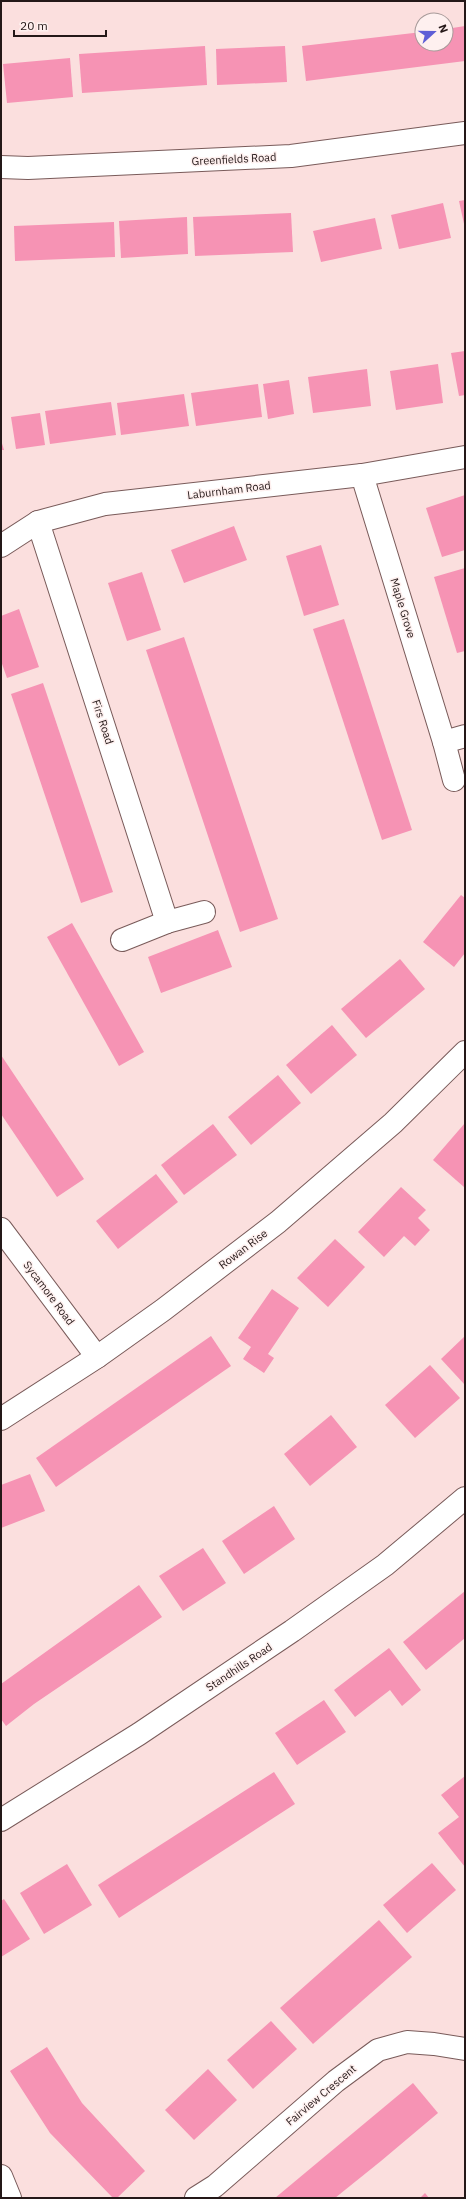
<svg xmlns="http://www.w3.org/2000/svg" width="466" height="2199" viewBox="0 0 466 2199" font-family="'IBM Plex Sans',sans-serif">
	<rect width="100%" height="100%" fill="#fbdfde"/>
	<!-- building -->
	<g fill="#f693b4">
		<polygon points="465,26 465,61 306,81 302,46 422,32 422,44 446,44 446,29"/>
		<polygon points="205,46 207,85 82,93 79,54"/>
		<polygon points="285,46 287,82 217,85 216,49"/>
		<polygon points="70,58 73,97 7,103 3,64"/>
		<polygon points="465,200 465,223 464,224 459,201"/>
		<polygon points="443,203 451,238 399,249 391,215"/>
		<polygon points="291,213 293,252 195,256 193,217"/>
		<polygon points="187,217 188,254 121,258 119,221"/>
		<polygon points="375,218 382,249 321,262 313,231"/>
		<polygon points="114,222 115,257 15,261 14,226"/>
		<polygon points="465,351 465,395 459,396 451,353"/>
		<polygon points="438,364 443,403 396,410 390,371"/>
		<polygon points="367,369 371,406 313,413 308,377"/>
		<polygon points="289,380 294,414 268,419 263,384"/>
		<polygon points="258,384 262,417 196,426 191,393"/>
		<polygon points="184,394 189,426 121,435 117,403"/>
		<polygon points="111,402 116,435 50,444 45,411"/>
		<polygon points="40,413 45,445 16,449 11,417"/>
		<polygon points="1,440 4,450 1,450"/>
		<polygon points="465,495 465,550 442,557 426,508"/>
		<polygon points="234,526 247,560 184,583 171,550"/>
		<polygon points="321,545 339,605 304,616 286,556"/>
		<polygon points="465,568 465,651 457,653 434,577"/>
		<polygon points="142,572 161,630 127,641 108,583"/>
		<polygon points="19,609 39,667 7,678 1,661 1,616"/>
		<polygon points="344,619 412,830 382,840 313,629"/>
		<polygon points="184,637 278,919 240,932 146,650"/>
		<polygon points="43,683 113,892 81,903 11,694"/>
		<polygon points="461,895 465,898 465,953 454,967 423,942"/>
		<polygon points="72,923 144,1052 119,1066 47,937"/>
		<polygon points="218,930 232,967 161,993 148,957"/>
		<polygon points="400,959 425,989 366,1038 341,1009"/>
		<polygon points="332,1025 357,1055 311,1094 286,1065"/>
		<polygon points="1,1055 84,1179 57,1197 1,1114"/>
		<polygon points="278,1075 301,1103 251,1145 228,1117"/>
		<polygon points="465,1123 465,1185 464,1187 433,1160"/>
		<polygon points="213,1124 237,1155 184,1195 161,1165"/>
		<polygon points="156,1174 178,1202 118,1249 96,1221"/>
		<polygon points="401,1187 426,1210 418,1218 430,1230 415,1246 404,1236 384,1257 358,1232"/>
		<polygon points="335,1239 365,1267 328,1307 297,1278"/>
		<polygon points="272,1289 299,1308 268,1354 274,1358 264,1373 243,1359 251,1347 238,1338"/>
		<polygon points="211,1336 231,1366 56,1487 36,1458"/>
		<polygon points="465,1336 465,1385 441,1359"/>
		<polygon points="430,1365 460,1398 415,1438 385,1405"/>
		<polygon points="331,1415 357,1447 310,1486 284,1454"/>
		<polygon points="30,1474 45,1511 1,1528 1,1485"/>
		<polygon points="274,1506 295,1539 244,1574 222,1541"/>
		<polygon points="203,1548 226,1583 183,1611 159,1576"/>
		<polygon points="139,1585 162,1617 34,1704 6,1726 1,1719 1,1684"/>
		<polygon points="465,1591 465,1638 426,1670 403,1642"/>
		<polygon points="389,1648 421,1690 402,1706 390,1690 355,1717 334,1690"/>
		<polygon points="324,1700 346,1732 297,1765 275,1733"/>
		<polygon points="274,1772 295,1804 119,1918 98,1885"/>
		<polygon points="465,1776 465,1867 438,1833 459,1817 441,1795"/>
		<polygon points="432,1863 456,1890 407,1933 383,1905"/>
		<polygon points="67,1864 92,1905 44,1934 20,1893"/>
		<polygon points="4,1899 30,1939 1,1957 1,1901"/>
		<polygon points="379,1920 412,1957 313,2044 280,2008"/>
		<polygon points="271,2021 297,2049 253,2089 227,2060"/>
		<polygon points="47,2047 82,2103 145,2171 117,2198 113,2198 50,2133 10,2071"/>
		<polygon points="208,2069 237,2100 194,2140 165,2110"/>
		<polygon points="413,2083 438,2113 381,2161 335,2198 275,2198"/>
		<polygon points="425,2193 429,2198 420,2198"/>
	</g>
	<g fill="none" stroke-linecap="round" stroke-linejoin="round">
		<defs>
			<g id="street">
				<polyline points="1,167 28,168 291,156 465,133"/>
				<polyline points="362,475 444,742 454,780"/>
				<polyline points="38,522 167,922"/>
				<polyline points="1,546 38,522 105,504 362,475 465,457"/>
				<polyline points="444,742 465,736"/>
				<polyline points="122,940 167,922 204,912"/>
				<polyline points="1,1229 97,1357"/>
				<polyline points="1,1419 97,1357 163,1310 278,1222 393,1123 465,1052"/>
				<polyline points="1,2176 10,2198"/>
				<polyline points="196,2198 215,2186 336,2081 378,2050 407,2042 434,2044 465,2049"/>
			</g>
			<polyline id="secondary" points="1,1820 139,1734 292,1631 385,1565 465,1498"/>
		</defs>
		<!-- street casing -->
		<use href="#street" stroke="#795b5a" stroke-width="24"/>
		<!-- secondary casing -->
		<use href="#secondary" stroke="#795b5a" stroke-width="24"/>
		<!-- street -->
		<use href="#street" stroke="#fff" stroke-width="22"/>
		<!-- secondary -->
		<use href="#secondary" stroke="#fff" stroke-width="22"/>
	</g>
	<g text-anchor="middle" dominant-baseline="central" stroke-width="3" stroke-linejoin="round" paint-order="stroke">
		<!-- street labels -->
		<g font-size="11" fill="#241818" stroke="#fef0ef">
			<text transform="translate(234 159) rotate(-3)">Greenfields Road</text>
			<text transform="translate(229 490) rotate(-7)">Laburnham Road</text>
			<text transform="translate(403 608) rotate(73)">Maple Grove</text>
			<text transform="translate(103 722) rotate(72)">Firs Road</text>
			<text transform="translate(243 1249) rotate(-37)">Rowan Rise</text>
			<text transform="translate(49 1293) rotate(53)">Sycamore Road</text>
			<text transform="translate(239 1667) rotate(-34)">Standhills Road</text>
			<text transform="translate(321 2095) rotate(-40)">Fairview Crescent</text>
		</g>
	</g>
	<!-- border -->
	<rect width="466" height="2199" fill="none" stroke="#241818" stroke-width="4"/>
	<!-- north arrow -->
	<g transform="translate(434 32) rotate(69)"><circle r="19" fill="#fef0ef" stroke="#a79a99"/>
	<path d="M0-3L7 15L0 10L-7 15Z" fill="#5e5ed6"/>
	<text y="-6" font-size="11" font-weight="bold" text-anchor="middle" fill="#241818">N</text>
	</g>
	<!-- scale -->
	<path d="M14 30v6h92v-6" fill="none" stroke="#241818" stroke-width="2"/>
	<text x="20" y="30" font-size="12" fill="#241818" stroke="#fef0ef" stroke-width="3" paint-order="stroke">20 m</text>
</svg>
